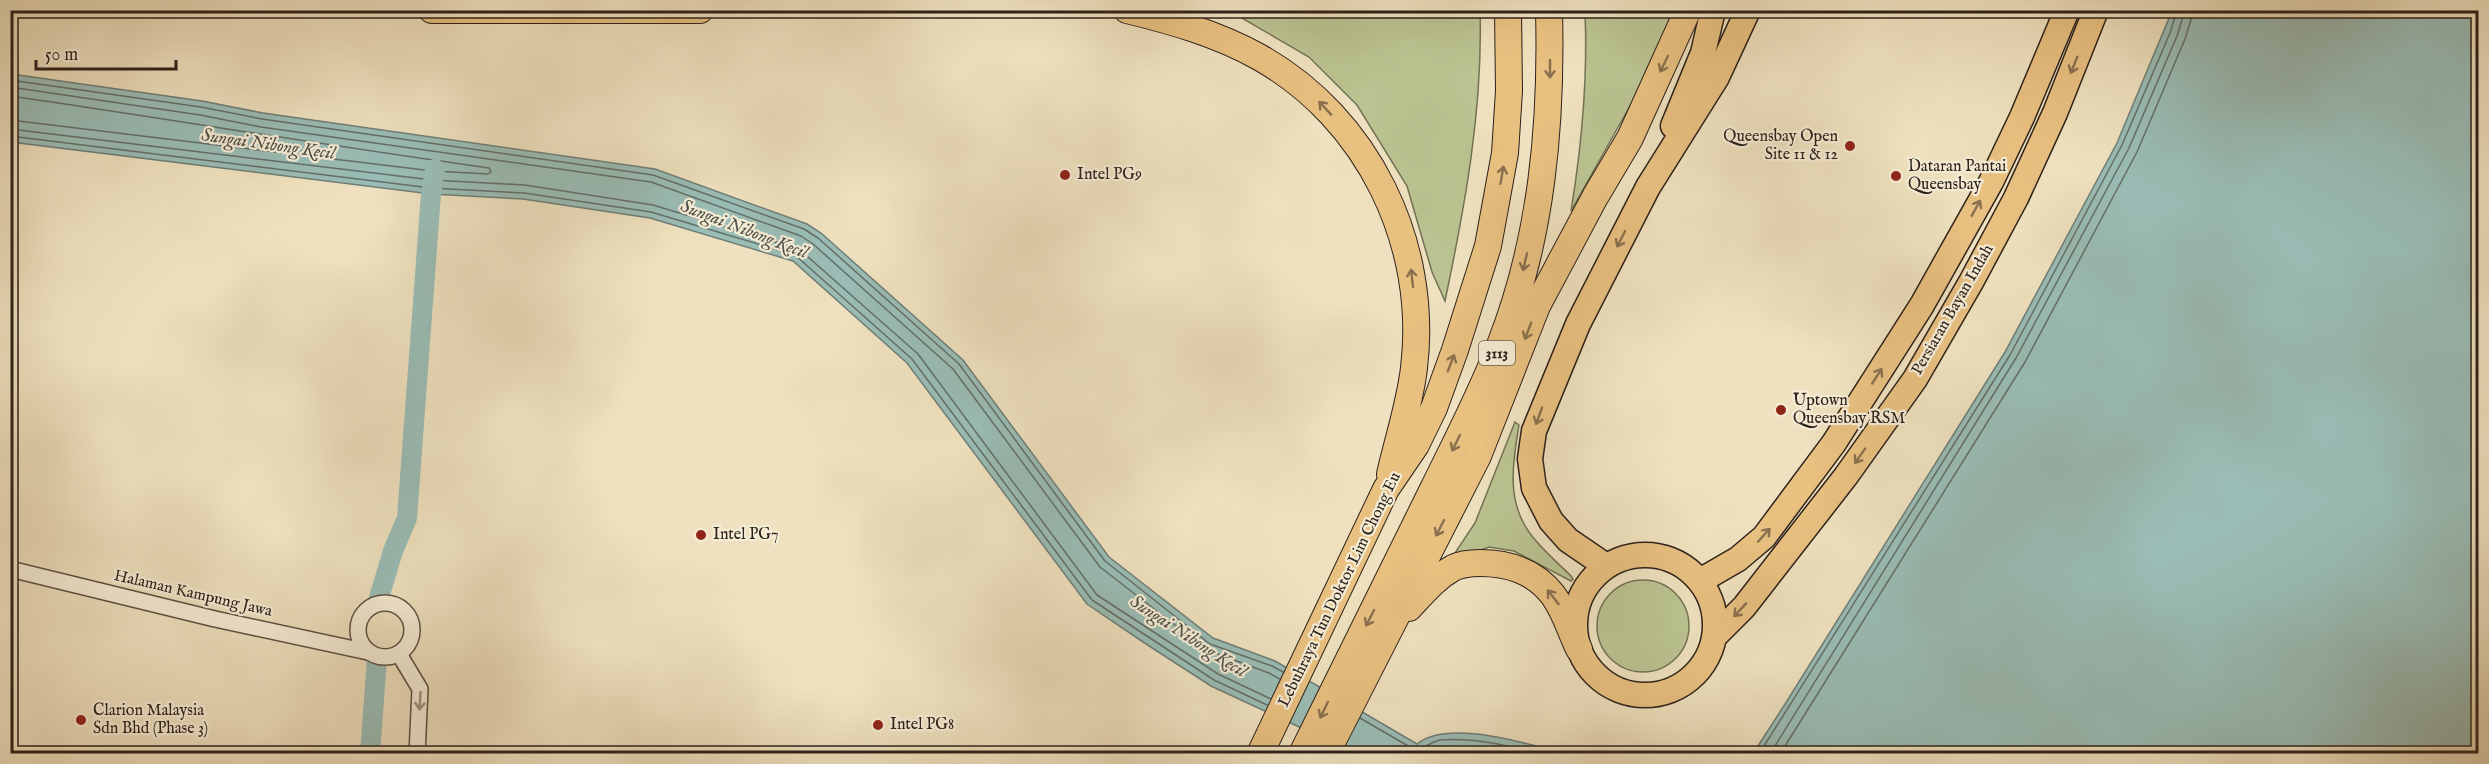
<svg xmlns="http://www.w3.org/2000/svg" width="2489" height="764" viewBox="0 0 2489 764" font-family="'IM FELL English',serif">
	<rect width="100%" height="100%" fill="#efe1bf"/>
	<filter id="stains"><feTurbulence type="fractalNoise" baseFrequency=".00333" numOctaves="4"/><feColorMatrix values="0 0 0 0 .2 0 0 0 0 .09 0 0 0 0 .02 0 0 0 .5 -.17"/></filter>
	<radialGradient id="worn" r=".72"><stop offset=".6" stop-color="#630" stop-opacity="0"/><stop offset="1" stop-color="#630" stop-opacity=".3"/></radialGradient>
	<!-- green -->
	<g fill="#bac391" stroke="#737256" stroke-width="1.5">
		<path d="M1225,11H1480C1483,108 1465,206 1445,301L1432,272L1407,186L1357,105L1309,57L1235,14Z"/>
		<path d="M1585,11H1675L1644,81L1571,211C1582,144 1588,79 1585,11Z"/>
		<path d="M1515,422L1519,425C1513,461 1506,500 1529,532C1540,548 1557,562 1571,576L1573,579L1571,581L1514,551L1489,547L1449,562L1475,523Z"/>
		<circle cx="1643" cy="626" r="46"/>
	</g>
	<!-- water -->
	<g fill="#9abdb6" stroke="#6e7f78" stroke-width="1.5">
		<polygon points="2172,11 2478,11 2478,753 1751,753 1758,746 1787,701 2005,352 2117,143"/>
		<path d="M11,74L202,101L263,113L655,169L807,224L821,233L963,360L1109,557L1213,638L1275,661L1417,744C1449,718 1528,745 1566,753H1355L1211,686L1143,642L1087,604L907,363L793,261L650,218L523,199L431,194L11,142Z"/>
	</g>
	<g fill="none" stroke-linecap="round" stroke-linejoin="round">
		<!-- shore -->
		<g stroke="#636f68" stroke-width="1.5">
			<polyline points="10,80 201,107 262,119 653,175 804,229 818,238 959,364 1105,561 1210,644 1272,666 1283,672"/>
			<polyline points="10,87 200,115 261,127 651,182 801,236 813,244 953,369 1100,567 1207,650 1269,673 1280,679"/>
			<path d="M10,96C170,119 329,146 489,168L491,172L488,174L433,171L10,120"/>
			<polyline points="10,129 432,180 525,185 653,205 799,249 918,354 1097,595 1218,674 1271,699"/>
			<polyline points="10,136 431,188 524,193 651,212 795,255 912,359 1092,600 1214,680 1267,705"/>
			<path d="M1360,718L1415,750C1425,749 1431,741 1441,740C1474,737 1508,746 1540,754"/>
			<path d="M1427,754C1443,740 1486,750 1505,754"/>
			<polyline points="1759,754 2010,355 2122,145 2170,33 2177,10"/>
			<polyline points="1770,754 2016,358 2129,148 2177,36 2185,10"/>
			<polyline points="1780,754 2025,362 2137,152 2185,39 2194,10"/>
		</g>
		<!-- canal -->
		<g stroke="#9abdb6" stroke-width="20">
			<polyline points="378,601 393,551 407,518 431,194 435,169"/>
			<polyline points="370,754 377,659"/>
		</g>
		<defs>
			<g id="minor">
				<polyline points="10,569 215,619 368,652"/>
				<circle cx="385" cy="630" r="27"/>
				<polyline points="399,654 420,689 417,754"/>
			</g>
			<g id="primary">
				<polyline points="1673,126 1703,53 1713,10"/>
				<circle cx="1645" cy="625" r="70"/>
				<polyline points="1606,566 1568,540 1551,521 1534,488 1530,459 1534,431 1578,324 1648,187 1717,77 1748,10"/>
				<polyline points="1700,581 1738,559 1764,537 1834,443 1922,305 1991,182 2022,117 2067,10"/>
				<polyline points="1715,636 1744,607 1846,476 1915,379 1971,282 2016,198 2055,113 2096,10"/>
			</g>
			<g id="trunk">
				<polyline points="432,10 700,10"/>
				<path d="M1127,10C1172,21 1218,34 1259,57C1368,118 1429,244 1414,368C1410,403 1398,439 1390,474"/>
				<path d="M1409,608C1423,593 1435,578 1453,568C1461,564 1471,563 1480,563C1509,563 1534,571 1553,595C1565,611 1570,631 1579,649"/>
				<polyline points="1260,754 1386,489 1416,445 1434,408 1455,350 1488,246 1505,153 1509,91 1508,10"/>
				<path d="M1302,754C1346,665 1390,577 1433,489C1456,442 1481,394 1500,345C1542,238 1552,124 1549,10"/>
				<polyline points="1326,754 1478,456 1537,306 1595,197 1630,138 1688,10"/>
			</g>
		</defs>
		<!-- minor casing -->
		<use href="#minor" stroke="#5d5144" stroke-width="18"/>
		<!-- primary casing -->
		<use href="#primary" stroke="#2c211b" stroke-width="27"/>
		<!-- trunk casing -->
		<use href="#trunk" stroke="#2c211b" stroke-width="28"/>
		<!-- minor -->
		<use href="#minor" stroke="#f5ecd5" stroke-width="15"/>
		<!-- primary -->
		<use href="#primary" stroke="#e8c080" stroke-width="24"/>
		<!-- trunk -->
		<use href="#trunk" stroke="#e8c080" stroke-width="26"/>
	</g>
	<!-- one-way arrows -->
	<defs><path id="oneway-shaft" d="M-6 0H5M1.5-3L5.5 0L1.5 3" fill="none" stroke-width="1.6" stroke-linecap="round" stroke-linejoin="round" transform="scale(1.5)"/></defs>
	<g stroke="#8a704e">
		<use href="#oneway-shaft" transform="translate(1664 64) rotate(116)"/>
		<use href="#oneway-shaft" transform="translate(2074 65) rotate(112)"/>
		<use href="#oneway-shaft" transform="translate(1550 69) rotate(90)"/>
		<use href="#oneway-shaft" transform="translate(1325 108) rotate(-133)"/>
		<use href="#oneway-shaft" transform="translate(1502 175) rotate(-80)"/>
		<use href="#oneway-shaft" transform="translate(1976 208) rotate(-61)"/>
		<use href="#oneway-shaft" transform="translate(1621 239) rotate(117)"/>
		<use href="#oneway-shaft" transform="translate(1525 262) rotate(103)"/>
		<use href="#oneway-shaft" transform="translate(1412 278) rotate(-97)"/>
		<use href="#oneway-shaft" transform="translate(1528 331) rotate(111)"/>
		<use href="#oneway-shaft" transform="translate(1451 363) rotate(-69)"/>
		<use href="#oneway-shaft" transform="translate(1877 376) rotate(-57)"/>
		<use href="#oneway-shaft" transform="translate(1539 416) rotate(110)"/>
		<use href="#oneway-shaft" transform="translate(1456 443) rotate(116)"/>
		<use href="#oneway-shaft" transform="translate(1860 456) rotate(125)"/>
		<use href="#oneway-shaft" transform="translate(1440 528) rotate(117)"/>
		<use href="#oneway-shaft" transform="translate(1764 535) rotate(-48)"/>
		<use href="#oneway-shaft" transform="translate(1553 597) rotate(-128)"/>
		<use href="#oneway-shaft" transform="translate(1740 610) rotate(133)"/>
		<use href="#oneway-shaft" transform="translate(1370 618) rotate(117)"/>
		<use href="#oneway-shaft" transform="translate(1324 710) rotate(116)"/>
	</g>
	<use stroke="#9b9181" href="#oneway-shaft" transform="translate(420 701) rotate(93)"/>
	<!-- markers -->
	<g fill="#8f2418" stroke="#f5ecd5" stroke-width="2">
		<circle cx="1850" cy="146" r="6"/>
		<circle cx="1065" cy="175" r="6"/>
		<circle cx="1896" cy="176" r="6"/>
		<circle cx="1781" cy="410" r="6"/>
		<circle cx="701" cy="535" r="6"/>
		<circle cx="81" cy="720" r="6"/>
		<circle cx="878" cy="725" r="6"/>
	</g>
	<g text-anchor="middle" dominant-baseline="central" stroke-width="4.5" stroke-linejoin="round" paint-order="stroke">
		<!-- shield labels -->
		<rect fill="#f5ecd5" stroke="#685e53" stroke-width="1.5" x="1479" y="341" width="36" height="24" rx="4.5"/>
		<g font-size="15" font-weight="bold" fill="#2c211b">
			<text x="1497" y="353">3113</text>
		</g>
		<!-- poi labels -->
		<g font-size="16" fill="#2c211b" stroke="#f5ecd5" text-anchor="start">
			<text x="1838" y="137" text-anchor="end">Queensbay Open<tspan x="1838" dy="18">Site 11 &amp; 12</tspan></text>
			<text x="1908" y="167">Dataran Pantai<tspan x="1908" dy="18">Queensbay</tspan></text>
			<text x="1077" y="175">Intel PG9</text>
			<text x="1793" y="401">Uptown<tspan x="1793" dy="18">Queensbay RSM</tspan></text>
			<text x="713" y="535">Intel PG7</text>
			<text x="93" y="711">Clarion Malaysia<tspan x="93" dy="18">Sdn Bhd (Phase 3)</tspan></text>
			<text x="890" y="725">Intel PG8</text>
		</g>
		<!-- street labels -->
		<g font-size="16" fill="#2c211b" stroke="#f5ecd5">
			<text transform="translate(1953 310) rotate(-60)">Persiaran Bayan Indah</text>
			<text transform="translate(1340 590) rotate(-64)">Lebuhraya Tun Doktor Lim Chong Eu</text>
			<text transform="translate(193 594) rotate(13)">Halaman Kampung Jawa</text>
		</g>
		<!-- water labels -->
		<g font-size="18" font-style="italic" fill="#4d504a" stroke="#f5ecd5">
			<text transform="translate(268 145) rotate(8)">Sungai Nibong Kecil</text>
			<text transform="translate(744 230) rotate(21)">Sungai Nibong Kecil</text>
			<text transform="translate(1188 637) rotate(33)">Sungai Nibong Kecil</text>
		</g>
	</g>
	<!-- margin -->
	<rect width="2489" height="764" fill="none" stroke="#efe1bf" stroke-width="36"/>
	<rect x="12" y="12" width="2465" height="740" fill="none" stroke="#2c211b" stroke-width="3"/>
	<rect x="18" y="18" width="2453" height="728" fill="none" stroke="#2c211b" stroke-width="1.5"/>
	<!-- scale -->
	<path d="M36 60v9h140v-9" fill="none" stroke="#2c211b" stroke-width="3"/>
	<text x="45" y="60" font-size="18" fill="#2c211b" stroke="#f5ecd5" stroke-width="4.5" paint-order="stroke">50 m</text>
	<rect width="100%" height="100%" filter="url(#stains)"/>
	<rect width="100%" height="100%" fill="url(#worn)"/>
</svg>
